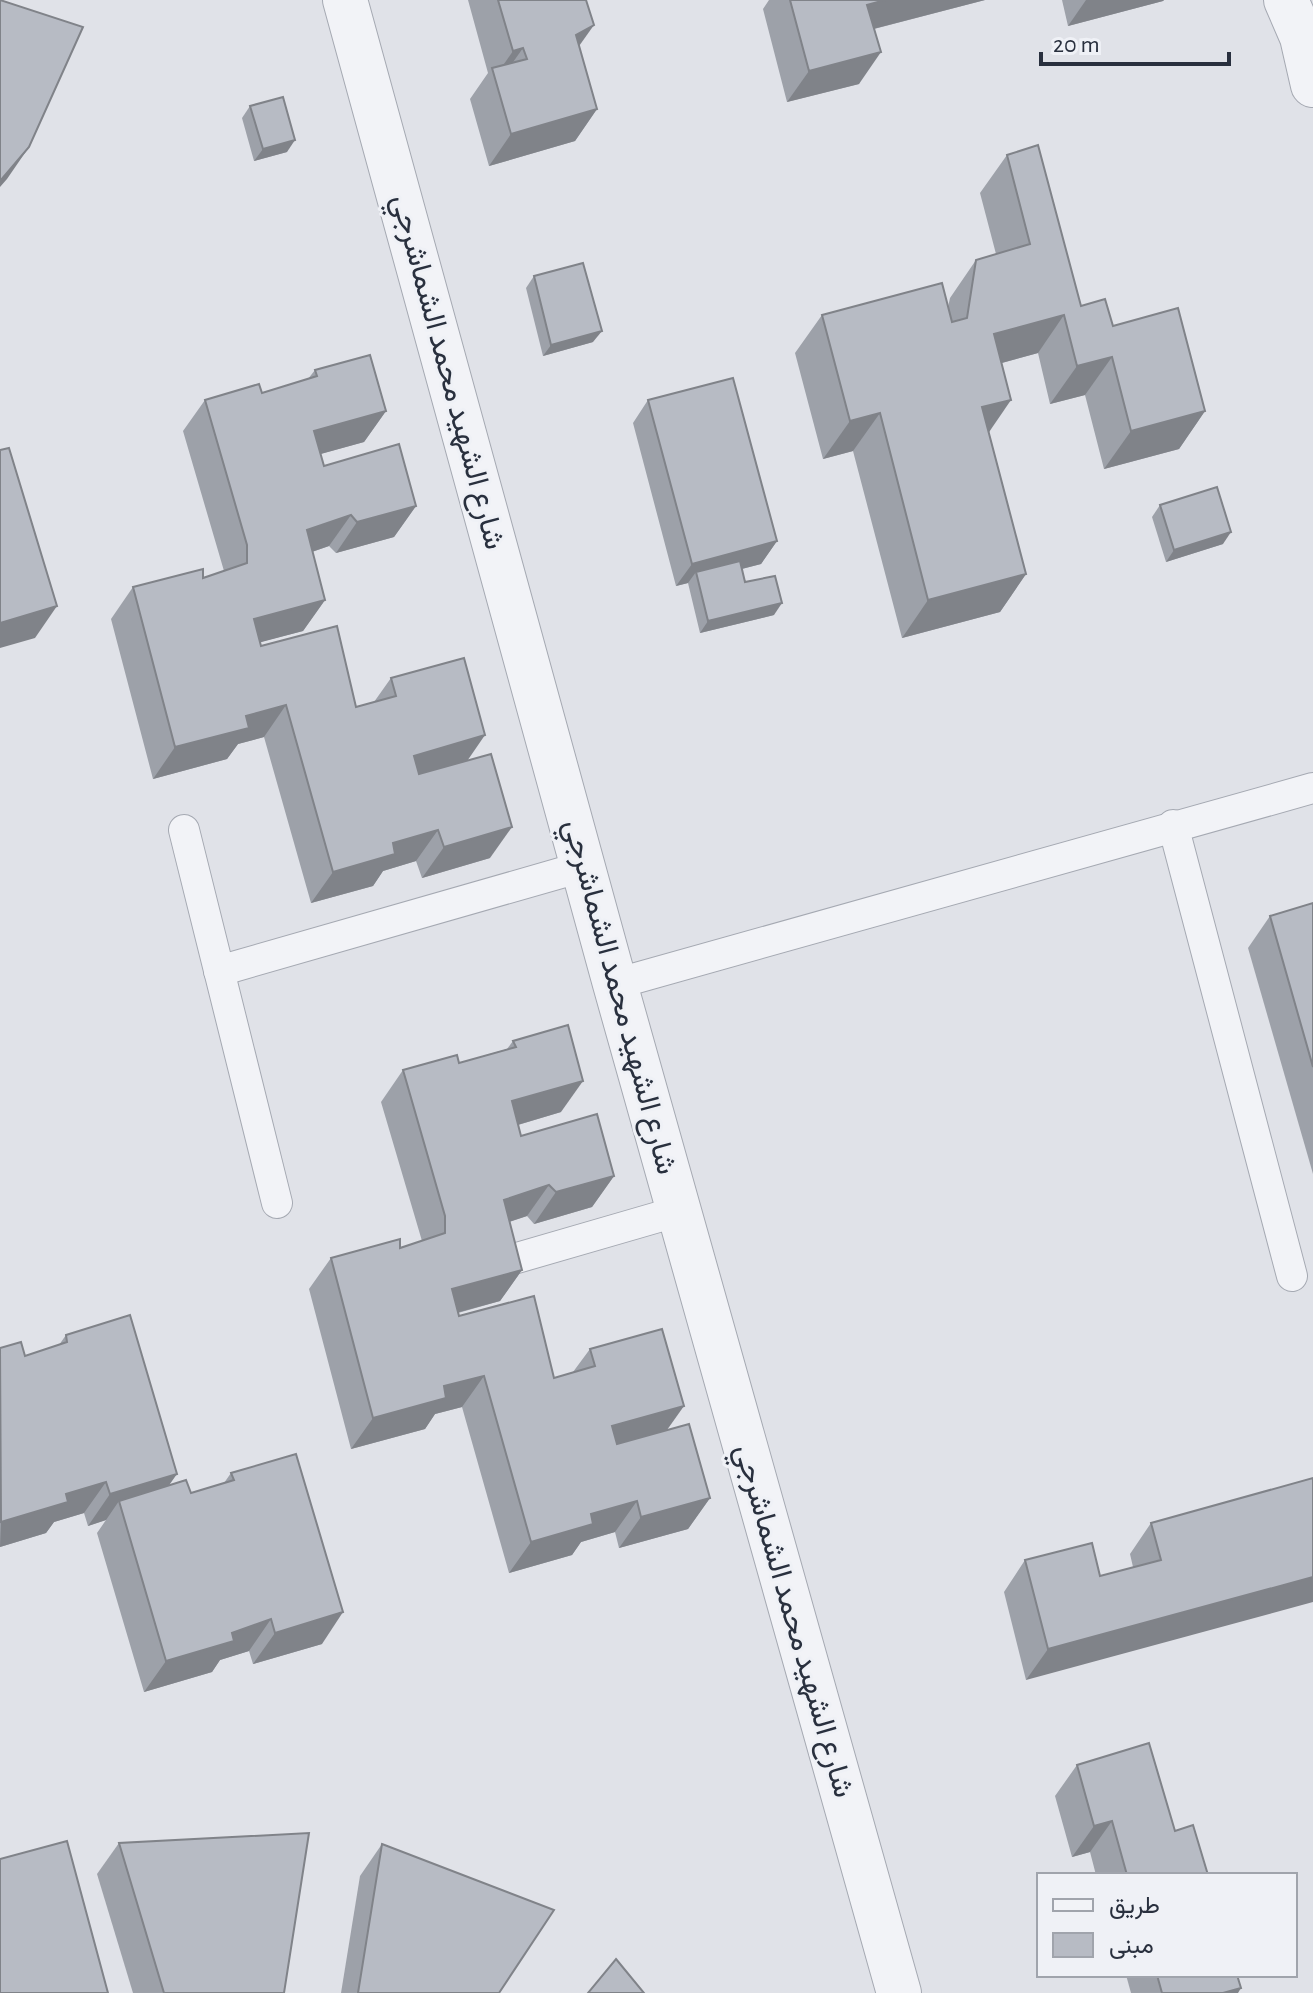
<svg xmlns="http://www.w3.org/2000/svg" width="1313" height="1993" viewBox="0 0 1313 1993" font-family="'Alegreya Sans',Vazirmatn,sans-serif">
	<rect width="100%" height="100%" fill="#e0e2e8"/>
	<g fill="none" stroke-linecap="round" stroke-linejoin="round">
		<defs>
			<g id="service">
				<polyline points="1173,825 1292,1276"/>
				<polyline points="184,830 277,1203"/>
				<polyline points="219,971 585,866"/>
				<polyline points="615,984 1313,788"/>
				<polyline points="503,1262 679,1211"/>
			</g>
			<polyline id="minor" points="345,0 615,984 899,1993"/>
			<polyline id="tertiary" points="1286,0 1302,37 1313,85"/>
		</defs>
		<!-- service casing -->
		<use href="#service" stroke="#a5a9b2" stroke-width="32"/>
		<!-- minor casing -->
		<use href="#minor" stroke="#a5a9b2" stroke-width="46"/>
		<!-- tertiary casing -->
		<use href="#tertiary" stroke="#a5a9b2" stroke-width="46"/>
		<!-- service -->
		<use href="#service" stroke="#f2f3f7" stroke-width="30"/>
		<!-- minor -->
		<use href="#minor" stroke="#f2f3f7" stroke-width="44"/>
		<!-- tertiary -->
		<use href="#tertiary" stroke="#f2f3f7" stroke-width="44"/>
	</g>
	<!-- wall -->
	<g fill="#9da1a9">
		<polygon points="468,0 586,0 579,46 597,109 575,141 489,166 470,99 488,73"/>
		<polygon points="769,0 985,0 874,29 859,84 787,102 763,9"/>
		<polygon points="1062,0 1164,0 1163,1 1068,26"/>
		<polygon points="250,106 287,152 254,161 242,118"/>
		<polygon points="1007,155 1081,306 1113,326 1205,411 1179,449 1104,469 1085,395 1050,404 1038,353 1002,363 989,432 1026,574 1000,612 902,638 853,451 823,459 795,353 822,315 948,307 950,298 976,260 996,254 980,193"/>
		<polygon points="534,276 593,342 543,356 526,288"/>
		<polygon points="315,370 386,411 364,442 320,454 324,466 416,506 394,537 336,553 329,546 312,552 325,600 303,631 260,642 261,646 356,707 374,702 391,678 468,760 490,858 422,878 416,861 383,871 373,886 311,903 264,737 238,744 227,759 153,779 111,619 133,587 203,578 224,571 183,431 205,400 262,393 308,379"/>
		<polygon points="648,400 777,541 761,564 742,569 745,582 774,615 700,633 688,583 676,586 633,423"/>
		<polygon points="1160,505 1223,544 1166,562 1152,517"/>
		<polygon points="1313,903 1313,1174 1248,948 1270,916"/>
		<polygon points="513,1041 561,1112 518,1125 521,1136 614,1176 592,1207 534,1224 527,1216 509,1222 522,1270 500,1301 458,1313 459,1316 554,1378 573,1372 590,1349 666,1431 710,1498 688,1529 619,1548 615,1532 581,1542 572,1555 509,1573 462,1407 435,1414 425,1429 351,1449 309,1289 331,1258 400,1248 422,1241 381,1102 403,1070 459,1063 507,1049"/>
		<polygon points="66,1335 169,1485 191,1493 224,1483 231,1473 322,1644 253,1664 249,1651 220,1660 212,1672 144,1692 97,1533 106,1520 88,1526 84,1513 54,1522 46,1533 0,1547 0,1348 25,1356 59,1345"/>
		<polygon points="1313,1478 1026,1680 1004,1592 1025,1560 1100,1576 1133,1567 1130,1554 1151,1523"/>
		<polygon points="1077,1765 1175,1831 1208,1875 1096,1875 1090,1852 1072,1857 1055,1796"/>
		<polygon points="119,1843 284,1993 133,1993 97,1874"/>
		<polygon points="382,1844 499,1993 341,1993 360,1876"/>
		<polygon points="1126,1975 1237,1975 1238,1993 1131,1993"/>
	</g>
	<!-- shaded-wall -->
	<g fill="#808389">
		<polygon points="885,0 985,0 846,36 867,5"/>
		<polygon points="1086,0 1164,0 1163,1 1068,26"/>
		<polygon points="594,25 572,56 576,35"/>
		<polygon points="523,48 501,79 495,77 513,51"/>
		<polygon points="881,52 859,84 787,102 809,71"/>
		<polygon points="597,109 575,141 489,166 511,134"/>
		<polygon points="295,140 287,152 254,161 263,149"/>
		<polygon points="29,147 7,179 0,187 0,181"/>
		<polygon points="1064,315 1038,353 968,372 994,334"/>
		<polygon points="602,331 593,342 543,356 551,345"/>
		<polygon points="1112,357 1085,395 1050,404 1077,366"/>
		<polygon points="1011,400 985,438 982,407"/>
		<polygon points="386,411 364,442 292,462 314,431"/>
		<polygon points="1205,411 1179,449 1104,469 1131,431"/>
		<polygon points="880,413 853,451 823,459 850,421"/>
		<polygon points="416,506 394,537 336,553 357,522"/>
		<polygon points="351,515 329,546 285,561 307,530"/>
		<polygon points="1231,532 1223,544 1166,562 1174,550"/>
		<polygon points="777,541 761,564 698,580 696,572 688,583 676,586 692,564"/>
		<polygon points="1026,574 1000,612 902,638 928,600"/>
		<polygon points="325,600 303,631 232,650 254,619"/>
		<polygon points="782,603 774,615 700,633 708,621"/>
		<polygon points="57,606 35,638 0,648 0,623"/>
		<polygon points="286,705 264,737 238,744 227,759 153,779 175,747 246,716"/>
		<polygon points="485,735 463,767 392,787 414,756"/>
		<polygon points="512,827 490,858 422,878 444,847"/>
		<polygon points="438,830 416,861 383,871 373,886 311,903 333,872 393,843"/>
		<polygon points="583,1081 561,1112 490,1133 512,1101"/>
		<polygon points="614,1176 592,1207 534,1224 556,1192"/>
		<polygon points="549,1185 527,1216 482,1231 504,1200"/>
		<polygon points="522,1270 500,1301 430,1320 452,1289"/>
		<polygon points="484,1376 462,1407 435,1414 425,1429 351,1449 373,1418 444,1386"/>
		<polygon points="684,1406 662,1437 590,1457 612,1426"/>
		<polygon points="177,1474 155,1505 119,1501 106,1520 88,1526 110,1494"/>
		<polygon points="106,1482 84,1513 54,1522 46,1533 0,1547 1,1522 66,1494"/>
		<polygon points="710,1498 688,1529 619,1548 641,1517"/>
		<polygon points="637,1501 615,1532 581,1542 572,1555 509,1573 531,1542 591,1514"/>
		<polygon points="1313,1577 1313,1602 1026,1680 1048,1649"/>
		<polygon points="343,1612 322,1644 253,1664 275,1633"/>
		<polygon points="271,1619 249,1651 220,1660 212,1672 144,1692 166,1661 232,1633"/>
		<polygon points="1112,1821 1090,1852 1072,1857 1094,1826"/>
		<polygon points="1241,1988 1238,1993 1223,1993"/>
	</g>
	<!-- building -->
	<g fill="#b7bbc4" stroke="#808389" stroke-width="2">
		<polygon points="0,0 83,27 29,147 0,181"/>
		<polygon points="498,0 586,0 594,25 576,35 597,109 511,134 492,68 527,59 523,48 513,51"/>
		<polygon points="790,0 885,0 867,5 881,52 809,71"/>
		<polygon points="283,97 295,140 263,149 250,106"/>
		<polygon points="1038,145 1081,306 1105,299 1113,326 1178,308 1205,411 1131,431 1112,357 1077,366 1064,315 994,334 1011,400 982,407 1026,574 928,600 880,413 850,421 822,315 942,283 952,322 967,318 976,260 1030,244 1007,155"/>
		<polygon points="583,263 602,331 551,345 534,276"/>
		<polygon points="370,355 386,411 314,431 324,466 399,444 416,506 357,522 351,515 307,530 325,600 254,619 261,646 337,626 356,707 396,696 391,678 464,658 485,735 414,756 419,774 491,754 512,827 444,847 438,830 393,843 395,854 333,872 286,705 246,716 249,728 175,747 133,587 203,569 203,578 247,563 247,545 205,400 259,384 262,393 317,376 315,370"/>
		<polygon points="733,378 777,541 692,564 648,400"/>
		<polygon points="9,448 57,606 0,623 0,450"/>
		<polygon points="1217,487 1231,532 1174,550 1160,505"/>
		<polygon points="740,561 745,582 775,576 782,603 708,621 696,572"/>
		<polygon points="1313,903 1313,1067 1270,916"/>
		<polygon points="568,1025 583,1081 512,1101 521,1136 597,1114 614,1176 556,1192 549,1185 504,1200 522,1270 452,1289 459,1316 534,1296 554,1378 595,1366 590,1349 662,1329 684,1406 612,1426 617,1444 689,1424 710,1498 641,1517 637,1501 591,1514 593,1524 531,1542 484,1376 444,1386 446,1398 373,1418 331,1258 400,1239 400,1248 445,1233 445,1216 403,1070 457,1055 459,1063 516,1047 513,1041"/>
		<polygon points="130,1315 177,1474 110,1494 106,1482 66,1494 68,1502 1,1522 0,1348 21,1342 25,1356 67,1342 66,1335"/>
		<polygon points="296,1454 343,1612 275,1633 271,1619 232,1633 234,1641 166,1661 119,1501 186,1480 191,1493 234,1480 231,1473"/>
		<polygon points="1313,1478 1313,1577 1048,1649 1025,1560 1092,1543 1100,1576 1161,1560 1151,1523"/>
		<polygon points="1149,1743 1175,1831 1193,1825 1208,1875 1127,1875 1112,1821 1094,1826 1077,1765"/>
		<polygon points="309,1833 284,1993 164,1993 119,1843"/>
		<polygon points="67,1841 108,1993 0,1993 0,1859"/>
		<polygon points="382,1844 554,1910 499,1993 358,1993"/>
		<polygon points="616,1959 644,1993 588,1993"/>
		<polygon points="1157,1975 1237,1975 1241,1988 1223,1993 1162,1993"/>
	</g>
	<g text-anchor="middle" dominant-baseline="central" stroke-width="6" stroke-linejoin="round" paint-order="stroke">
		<!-- street labels -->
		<g font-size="30" fill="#29303e" stroke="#eff1f6">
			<text transform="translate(448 372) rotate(75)">شارع الشهيد محمد الشماشرجي</text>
			<text transform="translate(620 997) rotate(75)">شارع الشهيد محمد الشماشرجي</text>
			<text transform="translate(794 1621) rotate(74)">شارع الشهيد محمد الشماشرجي</text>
		</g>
	</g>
	<!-- legend -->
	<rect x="1037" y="1873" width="260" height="104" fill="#eff1f6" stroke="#a0a4ac" stroke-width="2"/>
	<rect x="1053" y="1899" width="40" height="12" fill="#f2f3f7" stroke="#a0a4ac" stroke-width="2"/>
	<text x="1109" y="1913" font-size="24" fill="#29303e">طريق</text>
	<rect x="1053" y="1933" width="40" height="24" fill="#b7bbc4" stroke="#a0a4ac" stroke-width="2"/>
	<text x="1109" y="1953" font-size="24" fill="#29303e">مبنى</text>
	<!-- scale -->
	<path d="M1041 52v12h188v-12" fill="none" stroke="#29303e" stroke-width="4"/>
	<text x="1053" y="52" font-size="24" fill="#29303e" stroke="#eff1f6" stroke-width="6" paint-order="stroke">20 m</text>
</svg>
